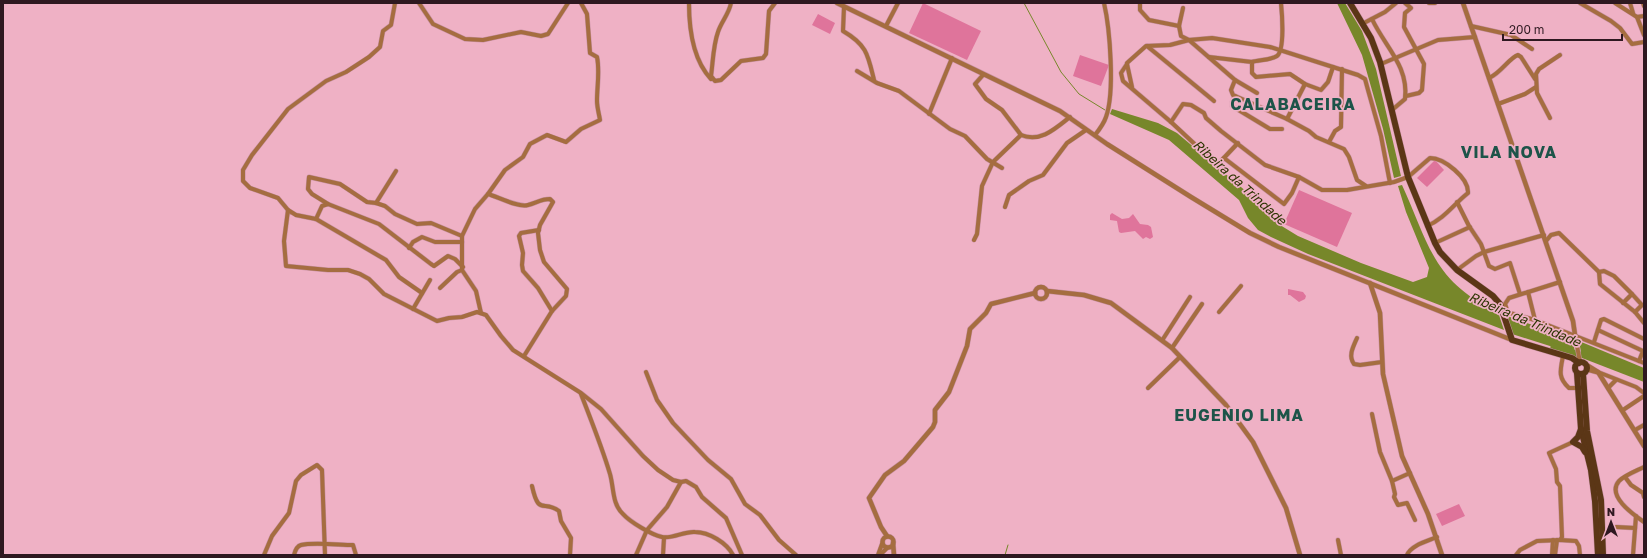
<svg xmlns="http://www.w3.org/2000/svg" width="1647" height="558" viewBox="0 0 1647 558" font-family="'Golos Text',sans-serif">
	<rect width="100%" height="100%" fill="#efb1c5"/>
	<!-- green -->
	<g fill="#df749b">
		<polygon points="923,3 981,31 967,60 909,33"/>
		<polygon points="818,14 835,23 830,34 812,25"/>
		<polygon points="1080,55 1109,65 1101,86 1073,76"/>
		<polygon points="1435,160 1444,170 1427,187 1417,178"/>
		<polygon points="1299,190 1352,213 1337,247 1284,224"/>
		<polygon points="1112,213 1122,219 1129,218 1133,214 1140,224 1148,225 1151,227 1153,237 1150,239 1146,237 1143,239 1135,231 1121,233 1119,232 1117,221 1110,220 1110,215"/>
		<polygon points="1288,289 1303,292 1306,296 1305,299 1299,302 1290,295 1288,295"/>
		<polygon points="1459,504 1465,516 1442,526 1436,514"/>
	</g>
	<!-- water -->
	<g fill="#77872a">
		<polygon points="1337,3 1345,3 1362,31 1376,69 1401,176 1394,178 1383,129 1362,55"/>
		<path d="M1112,109L1158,123L1177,133L1254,198L1280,225L1298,236L1361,263L1413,282L1427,277L1429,268L1406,212L1398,186L1402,185C1429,244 1433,282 1498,312L1504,330L1308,254L1271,237L1258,230L1248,218L1239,200L1169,140L1110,114Z"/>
		<polygon points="1507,316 1573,339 1575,354 1512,334"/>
		<polygon points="1579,341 1644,368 1644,382 1582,358"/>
	</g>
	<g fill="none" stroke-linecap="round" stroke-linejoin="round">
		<!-- stream -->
		<g stroke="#77872a" stroke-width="1">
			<polyline points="1024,3 1061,72 1079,94 1105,110"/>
			<polyline points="1005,555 1008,545"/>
		</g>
		<!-- river -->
		<polyline stroke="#77872a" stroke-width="7" points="1554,347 1580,355"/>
		<defs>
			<g id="minor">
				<polyline points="419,3 433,24 465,39 483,40 521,32 541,36 548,34 568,3"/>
				<path d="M689,3C689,28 693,60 711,79"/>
				<path d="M731,3C729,14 721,22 718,32C713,46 713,62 711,76L715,81L721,80L741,61L763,58L766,54L769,11L775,3"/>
				<polyline points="1140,3 1140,10 1149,20 1179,26"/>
				<polyline points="1405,3 1411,8 1405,13 1404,27 1424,64 1422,90 1419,93 1406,96"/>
				<polyline points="1429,3 1435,3"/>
				<polyline points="1580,3 1611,21 1620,28 1632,44 1644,42"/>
				<polyline points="1615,3 1637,17 1644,16"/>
				<polyline points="1630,3 1633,13"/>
				<polyline points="1643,3 1644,6"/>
				<path d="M844,7L843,31C867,45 868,55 874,80"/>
				<polyline points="1183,8 1179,26 1181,36 1189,40 1235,80 1231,90 1233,95 1287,119 1309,131 1316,137 1344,149 1349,157 1357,180 1366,186"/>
				<polyline points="1637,17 1644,35"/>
				<path d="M1372,19C1385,47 1409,66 1405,99L1392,110"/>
				<polyline points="1362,24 1385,12 1396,3"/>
				<polyline points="886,26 898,3"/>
				<polyline points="1471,26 1511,35 1532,49"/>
				<polyline points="1147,46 1214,101"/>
				<polyline points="1209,57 1252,62 1252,73 1256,77 1290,74 1305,84 1321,90 1328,82 1333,67"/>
				<path d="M1252,62C1259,60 1271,60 1277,56C1285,50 1282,13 1281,3"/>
				<polyline points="1127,64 1132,87"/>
				<polyline points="1381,64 1438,40 1475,37"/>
				<polyline points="857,71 877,83 899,91 950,129 965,136 987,159 1002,168"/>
				<polyline points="983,75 975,84 986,99 1002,110 1021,135"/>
				<path d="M1489,78C1501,73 1509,58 1518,55L1521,57L1535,79"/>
				<polyline points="1235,80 1257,93"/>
				<polyline points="1235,96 1232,102 1232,106 1270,129 1282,129"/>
				<polyline points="1498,104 1525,94 1536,87"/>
				<polyline points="929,114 952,58"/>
				<polyline points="1550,118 1537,93 1536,74 1539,69 1560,55"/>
				<polyline points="1287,119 1305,84"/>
				<path d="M1171,122L1183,104L1191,105L1204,113L1206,118L1221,131L1265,165L1299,177L1322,190H1347L1394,182L1408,177L1430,158C1444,158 1469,178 1468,193C1454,204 1444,219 1427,226"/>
				<path d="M1095,135C1099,130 1104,123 1106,117C1115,92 1110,29 1104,3"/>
				<polyline points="1329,142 1335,131 1341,127 1342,69"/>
				<polyline points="1238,143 1220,162 1214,162 1171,122 1123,81 1121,73 1127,64 1127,63 1146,46 1170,45 1189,40 1212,38 1270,47 1358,75 1365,79 1368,90 1381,136 1390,183"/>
				<polyline points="1224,158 1284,204 1292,193 1299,177"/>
				<path d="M488,194L505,170L523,157L530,144L547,135L566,142L581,129L600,120C599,114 597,107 597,101C597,86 600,71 597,57L590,53L587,14L581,3"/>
				<polyline points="1457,202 1469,226 1481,244 1489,266 1495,269 1510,263 1520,294"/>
				<polyline points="376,203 396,171"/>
				<polyline points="328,204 312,194 308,189 309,177 340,184 367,202 376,203 385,206 395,214 417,224 431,223 462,236"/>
				<polyline points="1005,207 1009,195 1029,181 1043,175 1067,143 1086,130"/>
				<polyline points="288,210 278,198 250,188 243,181 243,170 252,155 288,109 326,81 346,72 369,57 380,47 383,31 391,25 395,3"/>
				<polyline points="316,219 386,260 399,277 422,293"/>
				<polyline points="539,230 521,233 519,236 523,253 522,265 523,271 538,288 552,311"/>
				<path d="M974,240L977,234L982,186L993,162L1021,135C1040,143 1055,129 1070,117"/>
				<polyline points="1546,241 1551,235 1559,233 1599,272 1600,284 1635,312 1644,323"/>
				<polyline points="1435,243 1470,227"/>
				<polyline points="409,248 413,242 422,237 435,242 462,242"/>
				<polyline points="463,267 455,259 448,256 434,266 431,264 379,224 328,204 322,206 316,219 296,215 288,210 284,241 286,266 328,270 348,270 360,274 369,279 384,294 437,321 449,318 462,317 477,312 486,315 501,336 513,350 581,393 601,409 643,456 658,470 673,480 681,482 667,507 647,530 636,555"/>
				<path d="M462,270V236L475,209L488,194C498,197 519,208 528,205C536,203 541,199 550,199L553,202L540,225L538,233L540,250L544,262L567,289L566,296L552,311L524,356"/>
				<polyline points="1457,270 1476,256 1484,252 1544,235"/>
				<polyline points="1599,272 1604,271 1614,276 1632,294 1623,303"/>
				<polyline points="440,288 457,272 462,270 476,291 481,313"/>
				<polyline points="1528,292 1535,320"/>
				<polyline points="1632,294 1642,305 1635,312"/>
				<polyline points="413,309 430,280"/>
				<polyline points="1503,311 1535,320 1644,363"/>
				<polyline points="1219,312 1241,286"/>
				<polyline points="1508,313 1505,304 1509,298 1560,282"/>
				<polyline points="1598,330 1643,351 1639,361"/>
				<polyline points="1575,335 1580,362"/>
				<path d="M1357,338C1353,347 1348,356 1354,364L1360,365L1382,362"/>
				<polyline points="1163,339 1190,297"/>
				<polyline points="1594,342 1601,320 1604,319 1644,339"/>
				<polyline points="1172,348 1202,304"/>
				<path d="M1563,356C1560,371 1558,378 1569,388H1578"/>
				<polyline points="646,372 657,400 673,423 708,460 731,479 745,504 760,515 779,540 796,555"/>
				<polyline points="1598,372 1636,387 1644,393"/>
				<polyline points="1148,388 1180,357"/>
				<polyline points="1608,388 1616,380"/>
				<path d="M581,394C591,420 602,447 610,474C614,488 612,504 623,514C630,522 652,535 662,537C673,539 684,531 695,532C709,532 727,543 733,555"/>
				<polyline points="1623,410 1644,396"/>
				<polyline points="1372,414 1380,452 1392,481 1410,473"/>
				<polyline points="1635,430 1644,425"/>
				<path d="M1644,467C1636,471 1625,475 1619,481C1606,496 1634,515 1644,522"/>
				<polyline points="1625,477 1631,485 1643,493 1644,497"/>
				<polyline points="1392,481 1395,494 1394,497 1398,505 1407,503 1415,520"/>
				<polyline points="681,482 686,481 696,487 702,497 726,518 742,555"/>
				<path d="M532,486C539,517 543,499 559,511L561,521L571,538L570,555"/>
				<polyline points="1616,527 1635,528"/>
				<polyline points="1338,540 1341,555"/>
				<polyline points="1560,540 1576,541 1579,546 1580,555"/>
				<polyline points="264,555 272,536 289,513 296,481 301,475 317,465 322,470 325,555"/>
				<path d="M294,555C295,551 297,546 301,545C313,542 340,545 353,545L356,555"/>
				<polyline points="663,555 664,538"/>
				<polyline points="878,555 882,544"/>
				<polyline points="880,555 887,548"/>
				<path d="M1407,555C1411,545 1428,541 1437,537"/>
				<polyline points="1516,555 1520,550 1537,541 1560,540 1562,537 1560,486 1557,482 1556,469 1549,453 1573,442"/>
				<polyline points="1552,555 1553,540"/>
				<polyline points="1555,555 1557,540"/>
				<polyline points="1633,555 1636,516"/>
			</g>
			<g id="tertiary">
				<polyline points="837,3 1060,111 1107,144 1191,197 1250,233 1279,247 1512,340"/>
				<polyline points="1463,3 1573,321 1575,335"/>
				<polyline points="1370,283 1380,313 1383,374 1402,456 1428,514 1442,555"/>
				<circle cx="1041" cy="293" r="6"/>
				<polyline points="1047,291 1084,295 1111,303 1172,348 1226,405 1253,442 1286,508 1300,555"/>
				<polyline points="1585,364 1598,372 1644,446"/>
				<polyline points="1586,369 1597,372"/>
				<polyline points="887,536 881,527 869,498 885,475 904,461 933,427 935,422 935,410 949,392 967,346 970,329 986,313 991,304 1035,293"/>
				<circle cx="888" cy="542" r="5.5"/>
				<polyline points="893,543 894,555"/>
			</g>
			<g id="primary">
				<polyline points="1350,3 1371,38 1380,62 1408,177 1435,243 1440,252 1457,270 1493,296 1500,304 1512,340 1572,358 1579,363"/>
				<circle cx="1581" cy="368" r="6"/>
				<polyline points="1577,373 1581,429 1591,470 1595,501 1598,555"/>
				<polyline points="1583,374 1587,431 1601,500 1603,555"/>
				<polyline points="1581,429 1578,437 1573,442 1582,447 1585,452"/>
			</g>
		</defs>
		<!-- minor casing -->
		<use href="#minor" stroke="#c892a4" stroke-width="5"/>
		<!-- tertiary casing -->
		<use href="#tertiary" stroke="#c892a4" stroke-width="5.5"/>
		<!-- primary casing -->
		<use href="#primary" stroke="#c892a4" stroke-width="7"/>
		<!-- minor -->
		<use href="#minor" stroke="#a56d40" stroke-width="4"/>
		<!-- tertiary -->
		<use href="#tertiary" stroke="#a56d40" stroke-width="4.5"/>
		<!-- primary -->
		<use href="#primary" stroke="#5b3616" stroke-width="6"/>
	</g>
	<g text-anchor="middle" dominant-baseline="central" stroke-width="3.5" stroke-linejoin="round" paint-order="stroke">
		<!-- water labels -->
		<g font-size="13" font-style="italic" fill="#2c3401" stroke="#efb1c5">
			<text transform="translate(1240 182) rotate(42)">Ribeira da Trindade</text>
			<text transform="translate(1525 319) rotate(23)">Ribeira da Trindade</text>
		</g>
		<!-- district labels -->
		<g font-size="16" font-weight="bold" letter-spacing="1" fill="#1d5449" stroke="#efb1c5">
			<text x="1293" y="104">CALABACEIRA</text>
			<text x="1509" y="152">VILA NOVA</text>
			<text x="1239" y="415">EUGENIO LIMA</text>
		</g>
	</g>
	<!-- border -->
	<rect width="1647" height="558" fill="none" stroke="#2e1820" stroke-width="8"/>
	<!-- north arrow -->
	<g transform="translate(1611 522)" stroke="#efb1c5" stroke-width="3" paint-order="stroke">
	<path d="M0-3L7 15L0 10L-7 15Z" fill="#2e1820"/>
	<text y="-6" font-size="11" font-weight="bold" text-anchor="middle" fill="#2e1820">N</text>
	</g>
	<!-- scale -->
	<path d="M1503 34v6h119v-6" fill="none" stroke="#2e1820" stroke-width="2"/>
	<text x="1509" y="34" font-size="12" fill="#2e1820" stroke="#efb1c5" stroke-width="3" paint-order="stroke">200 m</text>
</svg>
